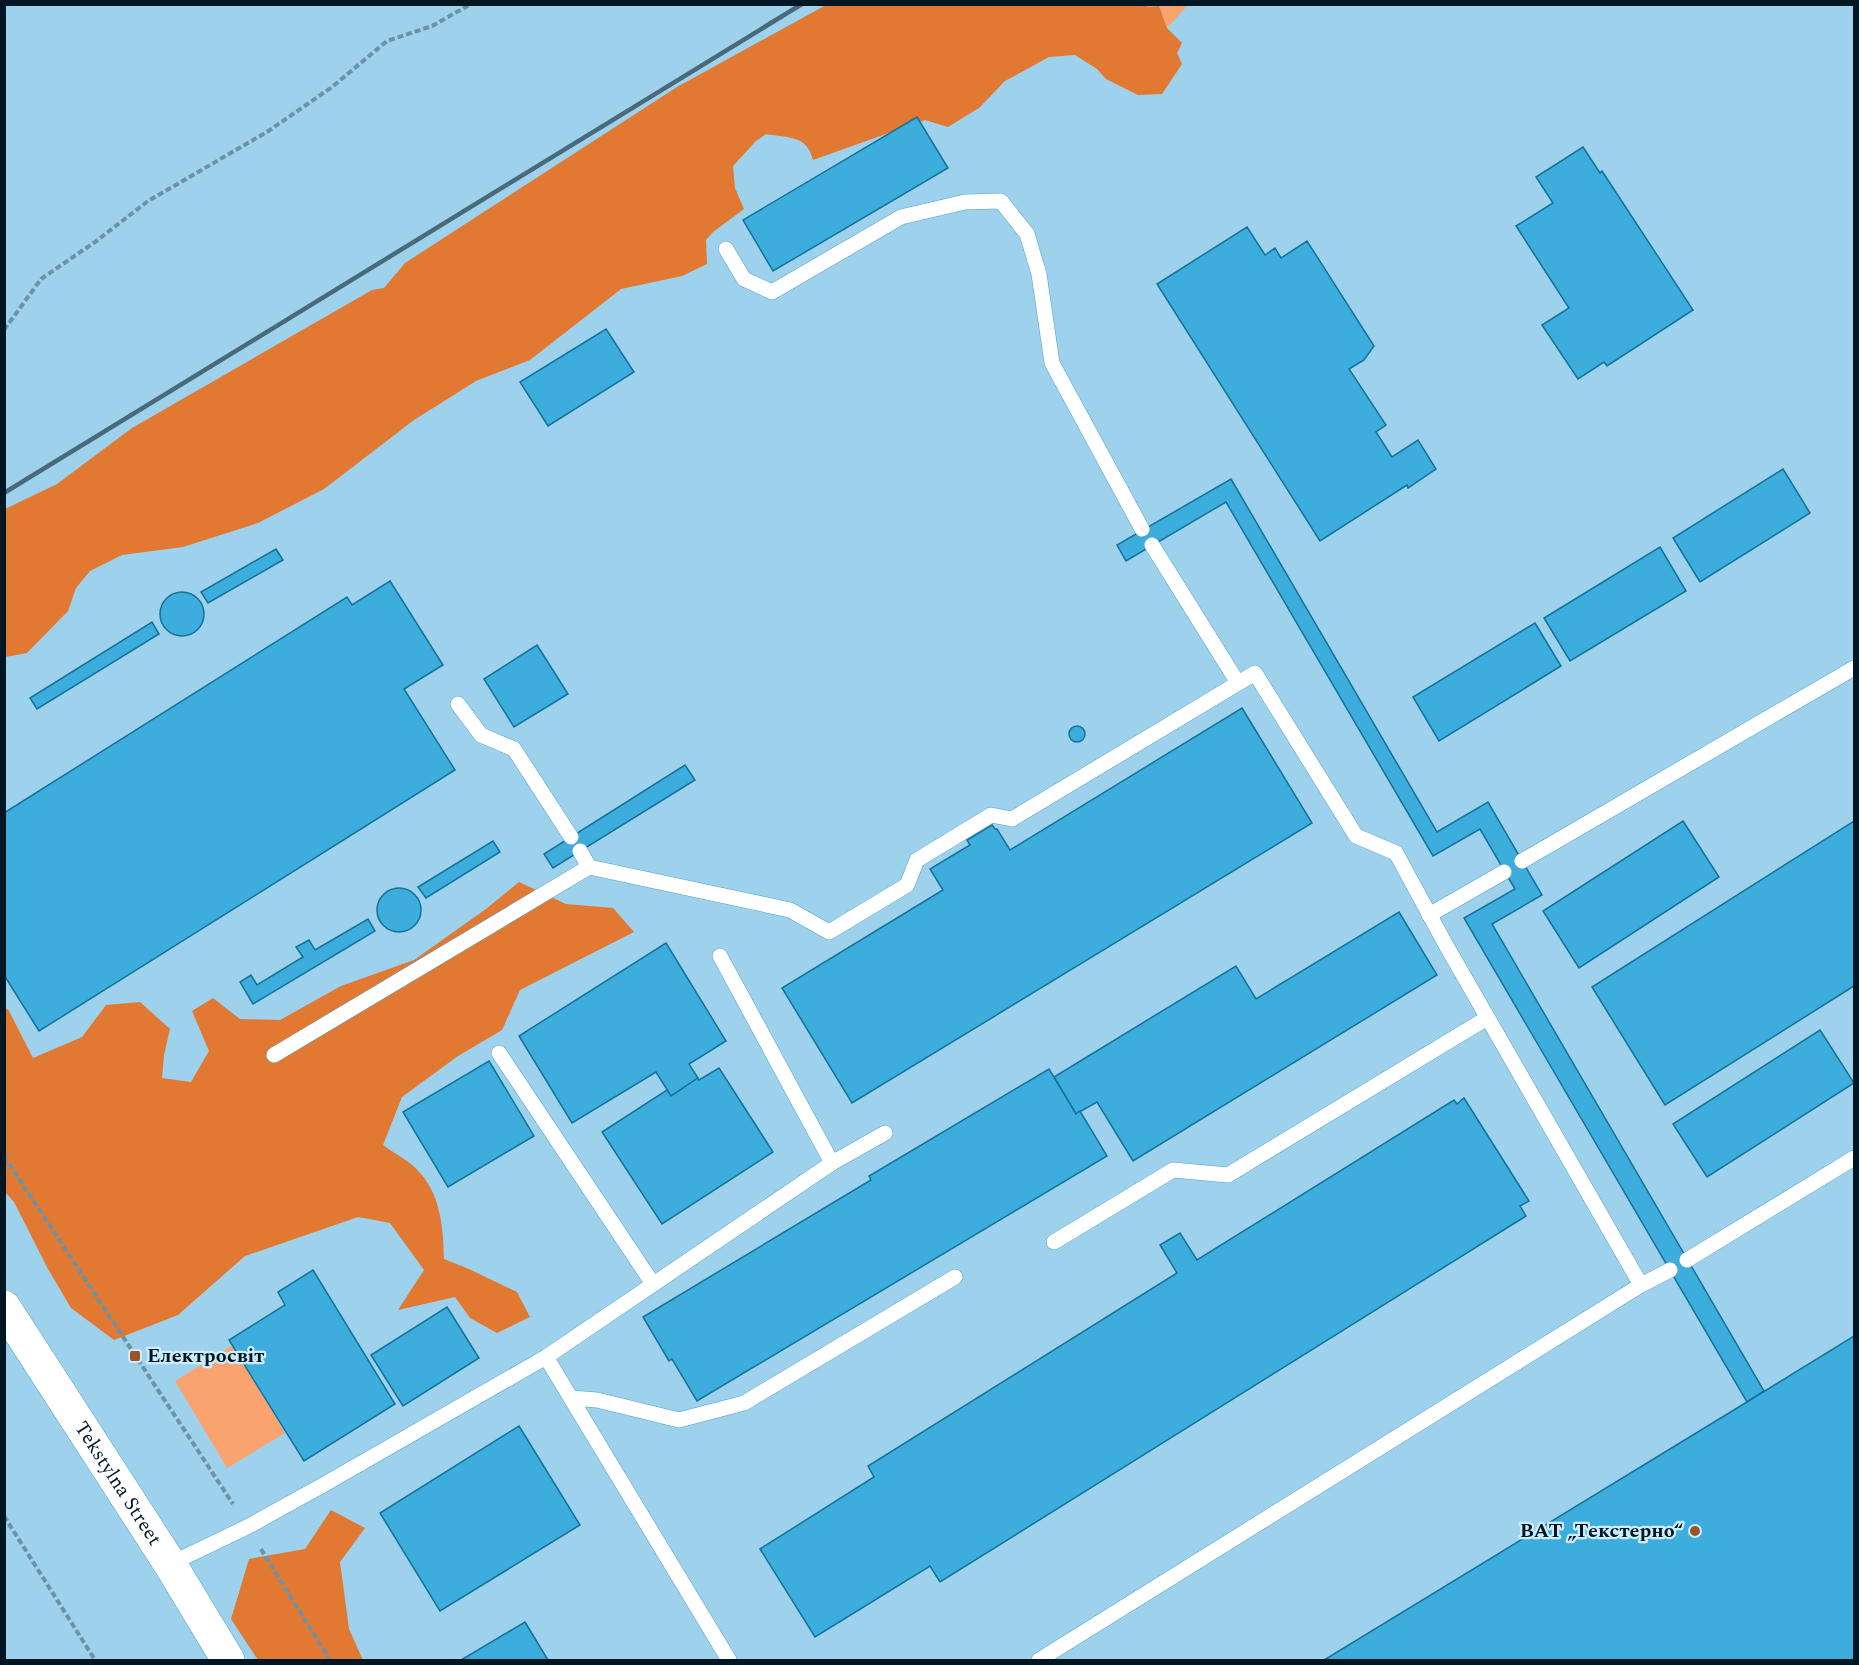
<svg xmlns="http://www.w3.org/2000/svg" width="1859" height="1665" viewBox="0 0 1859 1665" font-family="Spectral,serif">
	<rect width="100%" height="100%" fill="#b2e1fa"/>
	<!-- built -->
	<rect fill="#9ed1ec" x="5" y="5" width="1849" height="1655"/>
	<!-- green -->
	<g fill="#faa36f">
		<polygon points="1143,5 1188,5 1167,28 1159,6 1148,7"/>
		<polygon points="233,1345 285,1433 227,1468 175,1381"/>
	</g>
	<!-- forest -->
	<g fill="#e17932">
		<path d="M1143,4L1148,7L1159,6L1167,28L1182,43L1177,53L1182,64L1162,94L1138,95L1106,79L1097,69L1075,55L1049,57L1005,81L979,108L948,127L925,120L813,160C807,135 789,138 766,134L756,141L733,166L735,188L744,209L713,232L706,240L707,264L682,276L621,289L530,360L476,381L414,420L324,489L258,523L183,547L122,555L90,571L76,588L68,611L27,653L5,657V509L57,484L132,428L372,290L384,288L405,263L677,87L826,5Z"/>
		<path d="M519,882L566,904L613,908L634,932L520,990L502,1030L458,1056L402,1097L383,1145C392,1152 402,1157 411,1164C440,1188 443,1223 444,1259L469,1269L517,1292L530,1317L497,1333L470,1318L455,1297L398,1310L424,1270L390,1223L358,1217L245,1256L178,1315L114,1340L71,1308L48,1269L14,1202L5,1192L4,1010L8,1009L33,1058L82,1037L106,1005L140,1002L170,1029L164,1055L162,1078L191,1082L209,1051L192,1011L213,998L240,1019L280,1020L341,986L414,960L486,909Z"/>
		<polygon points="331,1510 365,1528 340,1562 349,1629 363,1660 258,1660 231,1619 249,1559 305,1549"/>
	</g>
	<!-- building -->
	<g fill="#3dadde" stroke="#137298" stroke-width="1.5">
		<polygon points="917,117 948,168 773,271 743,220"/>
		<polygon points="1583,147 1600,173 1602,171 1693,310 1607,366 1604,362 1578,379 1542,325 1569,308 1516,226 1553,203 1536,177"/>
		<polygon points="1247,227 1265,255 1275,248 1281,258 1307,241 1374,346 1364,360 1349,369 1386,425 1376,432 1392,457 1418,440 1436,469 1408,488 1407,485 1320,541 1157,284"/>
		<polygon points="606,329 634,372 548,426 520,382"/>
		<polygon points="1783,469 1810,513 1700,582 1673,538"/>
		<polygon points="1231,479 1437,832 1488,802 1542,895 1492,924 1764,1391 1747,1402 1464,918 1515,889 1480,829 1433,856 1226,502 1126,561 1117,545"/>
		<polygon points="1660,547 1686,591 1570,661 1544,618"/>
		<polygon points="276,549 283,560 208,603 201,592"/>
		<polygon points="390,581 443,665 404,689 455,770 39,1031 4,975 4,813 347,597 352,605"/>
		<circle cx="182" cy="614" r="22"/>
		<polygon points="152,622 159,634 37,709 30,698"/>
		<polygon points="1535,623 1561,666 1439,741 1413,697"/>
		<polygon points="537,645 568,694 514,727 484,679"/>
		<polygon points="1242,708 1312,823 852,1103 782,988 943,890 930,869 970,845 967,840 992,825 995,829 997,829 1010,850"/>
		<circle cx="1077" cy="734" r="8"/>
		<polygon points="685,765 695,780 553,868 544,854"/>
		<polygon points="1683,821 1719,877 1579,968 1543,911"/>
		<polygon points="1854,821 1854,986 1665,1105 1592,987"/>
		<polygon points="493,841 500,852 426,898 418,887"/>
		<circle cx="399" cy="910" r="22"/>
		<polygon points="1399,912 1437,975 1133,1161 1097,1102 1076,1114 1054,1077 1236,966 1256,999"/>
		<polygon points="368,919 375,931 253,1004 240,982 251,975 257,985 303,957 296,947 309,940 315,950"/>
		<polygon points="666,943 726,1041 689,1064 698,1078 671,1096 656,1072 572,1123 519,1036"/>
		<polygon points="1820,1030 1854,1083 1707,1177 1673,1124"/>
		<polygon points="489,1061 534,1136 448,1187 403,1112"/>
		<polygon points="719,1068 773,1152 662,1224 602,1132 667,1090 671,1096 698,1078 699,1080"/>
		<polygon points="1049,1069 1076,1114 1080,1111 1107,1156 697,1401 672,1359 669,1361 643,1317 871,1180 869,1176"/>
		<polygon points="1464,1098 1529,1201 1520,1206 1526,1216 940,1582 930,1566 815,1637 760,1549 874,1477 868,1466 1177,1273 1160,1245 1180,1233 1197,1260 1454,1100 1457,1104"/>
		<polygon points="313,1270 395,1404 304,1461 229,1340 285,1305 278,1292"/>
		<polygon points="447,1307 479,1358 403,1406 371,1355"/>
		<polygon points="1854,1336 1854,1660 1324,1660 1747,1402"/>
		<polygon points="519,1426 580,1525 440,1611 380,1513"/>
		<polygon points="525,1622 548,1660 461,1660"/>
	</g>
	<g fill="none" stroke-linecap="round" stroke-linejoin="round">
		<defs>
			<g id="lane">
				<polyline points="726,249 744,279 772,292 901,217 965,202 1001,201 1027,234 1039,274 1052,363 1142,529"/>
				<polyline points="1152,545 1238,683"/>
				<polyline points="458,704 481,735 514,749 571,837"/>
				<polyline points="580,851 589,867 790,910 829,932 907,885 917,860 991,815 1012,819 1255,673 1356,836 1396,853 1447,947 1641,1285 1039,1660"/>
				<polyline points="1522,861 1854,668"/>
				<polyline points="1429,915 1504,872"/>
				<polyline points="720,956 832,1163"/>
				<polyline points="499,1053 653,1284"/>
				<polyline points="274,1055 589,867"/>
				<polyline points="1054,1242 1173,1170 1228,1175 1487,1018"/>
				<polyline points="1687,1260 1854,1158"/>
				<polyline points="1641,1285 1670,1270"/>
				<polyline points="546,1357 729,1660"/>
				<polyline points="571,1398 597,1400 679,1420 744,1403 955,1277"/>
				<polyline points="170,1564 247,1527 323,1485 546,1357 832,1163 885,1133"/>
			</g>
			<g id="secondary">
				<path id="s1" d="M4,1307L170,1564L228,1660"/>
			</g>
		</defs>
		<!-- lane casing -->
		<use href="#lane" stroke="#4fa3ca" stroke-width="16"/>
		<!-- secondary casing -->
		<use href="#secondary" stroke="#4fa3ca" stroke-width="34"/>
		<!-- path -->
		<g stroke="#6d92a6" stroke-width="4" stroke-dasharray="6 3" stroke-linecap="butt">
			<polyline points="4,330 41,279 95,242 148,201 267,132 332,87 387,41 432,26 471,4"/>
			<polyline points="4,1156 233,1504"/>
			<polyline points="4,1516 95,1660"/>
			<polyline points="261,1549 330,1660"/>
		</g>
		<!-- lane -->
		<use href="#lane" stroke="#fff" stroke-width="15"/>
		<!-- secondary -->
		<use href="#secondary" stroke="#fff" stroke-width="33"/>
		<!-- rail -->
		<polyline stroke="#496a7b" stroke-width="4.5" points="4,493 802,4"/>
	</g>
	<!-- markers -->
	<g fill="#995528" stroke="#cdecfd" stroke-width="2">
		<rect x="129" y="1350" width="12" height="12" rx="3"/>
		<circle cx="1695" cy="1531" r="6"/>
	</g>
	<g text-anchor="middle" dominant-baseline="central" stroke-width="4.5" stroke-linejoin="round" paint-order="stroke">
		<!-- poi labels -->
		<g font-size="20" font-weight="bold" fill="#001723" stroke="#cdecfd" text-anchor="start">
			<text x="147" y="1356">Електросвіт</text>
			<text x="1683" y="1531" text-anchor="end">ВАТ „Текстерно“</text>
		</g>
		<!-- street labels -->
		<g font-size="20" fill="#001723" stroke="#cdecfd">
			<text stroke="none"><textPath href="#s1" startOffset="210">Tekstylna Street</textPath></text>
		</g>
	</g>
	<!-- border -->
	<rect width="1859" height="1665" fill="none" stroke="#001723" stroke-width="12"/>
</svg>
